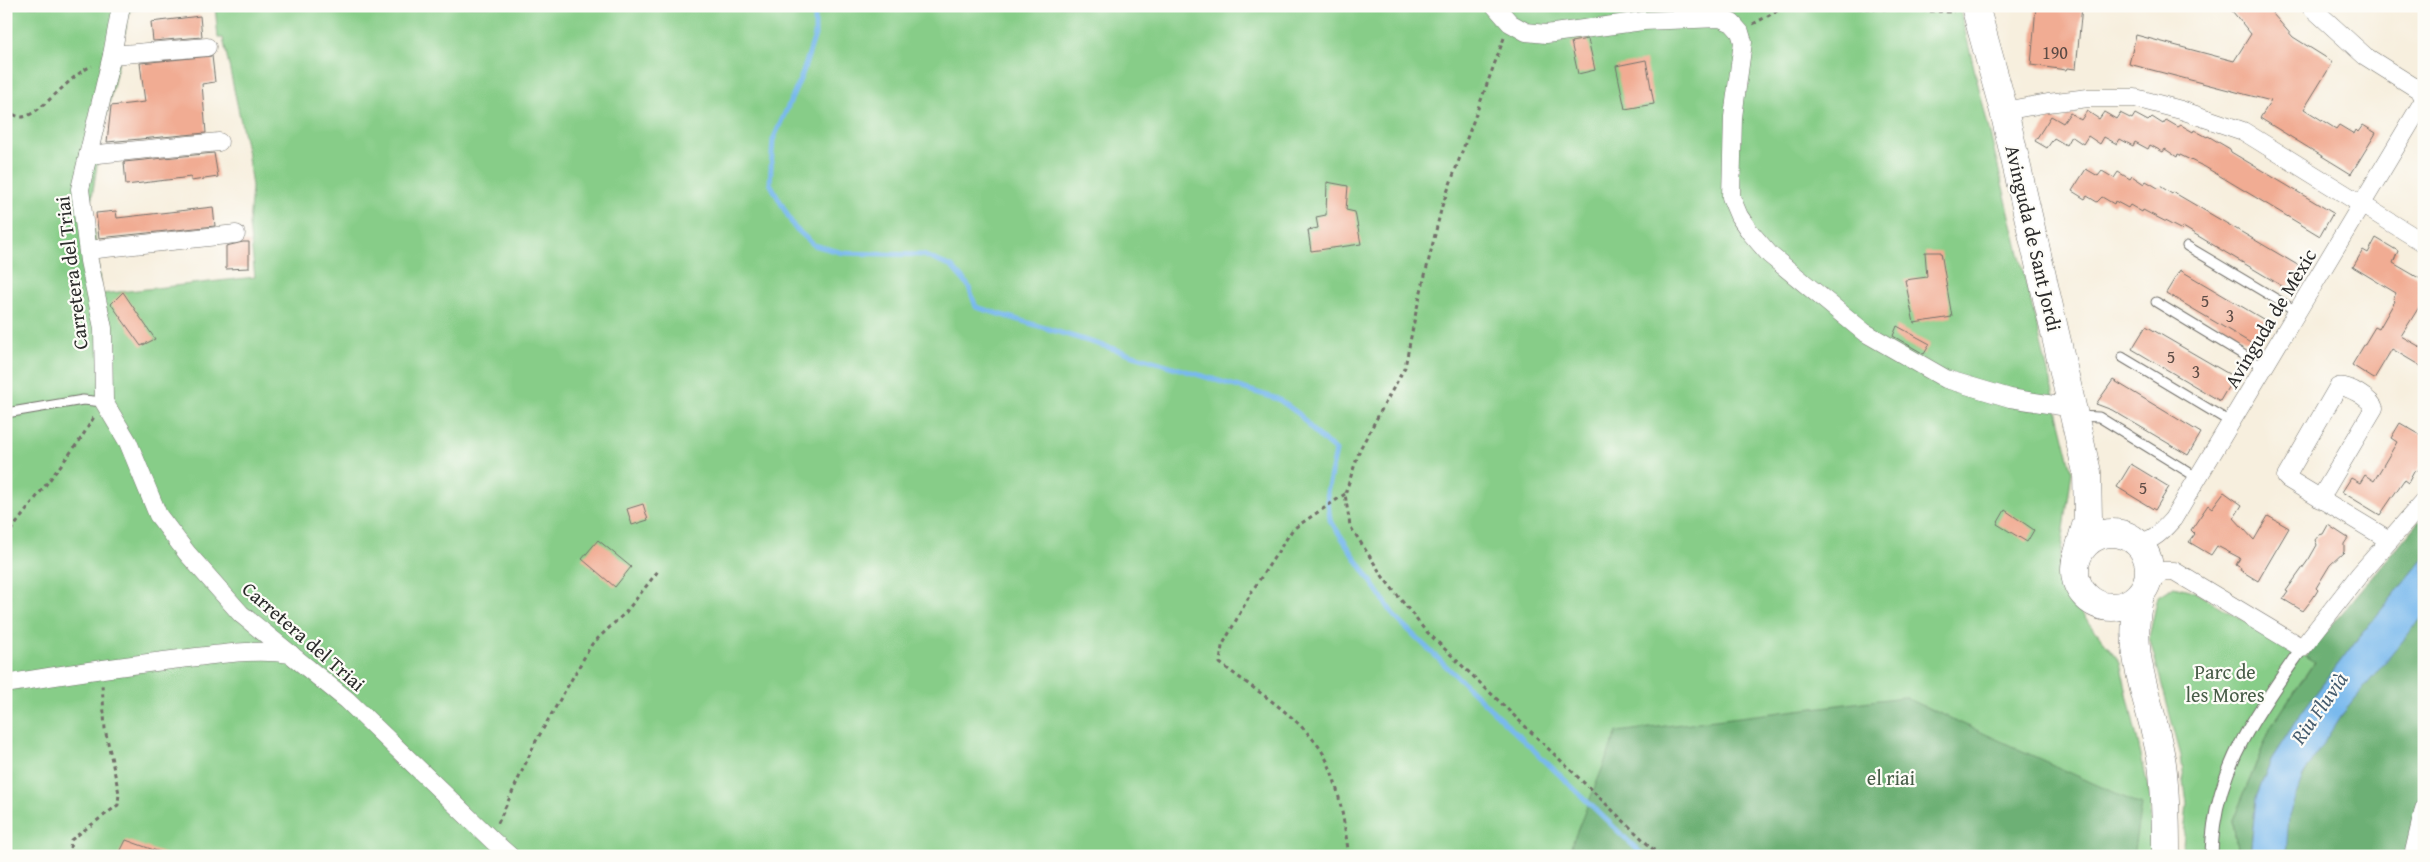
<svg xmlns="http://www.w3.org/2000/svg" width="2430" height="862" viewBox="0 0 2430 862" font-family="'Gentium Book Plus',serif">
	<rect width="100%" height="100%" fill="#fdfcf7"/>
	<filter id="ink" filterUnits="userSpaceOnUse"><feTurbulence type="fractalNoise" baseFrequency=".02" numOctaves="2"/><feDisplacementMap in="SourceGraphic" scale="10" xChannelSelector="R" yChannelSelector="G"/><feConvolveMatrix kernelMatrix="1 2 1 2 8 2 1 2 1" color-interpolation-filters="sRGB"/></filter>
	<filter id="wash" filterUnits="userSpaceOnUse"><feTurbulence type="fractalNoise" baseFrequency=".0096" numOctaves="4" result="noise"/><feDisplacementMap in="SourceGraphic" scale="20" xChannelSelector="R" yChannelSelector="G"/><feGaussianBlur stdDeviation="1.12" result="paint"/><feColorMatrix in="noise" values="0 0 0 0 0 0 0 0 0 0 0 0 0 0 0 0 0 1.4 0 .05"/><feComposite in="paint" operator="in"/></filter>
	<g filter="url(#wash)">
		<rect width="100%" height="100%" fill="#f7efde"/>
		<!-- green -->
		<g fill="#87cd88" stroke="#597c5a">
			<polygon points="6,6 166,6 130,10 100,145 91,204 101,294 255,277 249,225 252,187 247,150 223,38 218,38 215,6 1959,6 2072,471 2057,581 2120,662 2151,800 2150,856 6,856"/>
			<polygon points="2174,586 2193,591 2314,662 2271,727 2233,821 2238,856 2182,856 2187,804 2181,756 2149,637 2158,596"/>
		</g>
		<!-- forest -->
		<g fill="#6db074" stroke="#4c6e50">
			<polygon points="2424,515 2424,558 2355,642 2301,713 2271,760 2256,798 2250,856 2238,856 2233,821 2271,727 2314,663 2305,657"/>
			<path d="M2424,615V776L2406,856H2286C2286,842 2286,827 2289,814C2306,747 2379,668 2424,615Z"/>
			<polygon points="1904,697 2141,805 2133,856 1567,856 1617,732"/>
		</g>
		<!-- water -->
		<polygon fill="#79b9ed" stroke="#52728c" points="2424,558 2424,615 2340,717 2303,776 2289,815 2286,856 2250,856 2256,798 2271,760 2301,713 2355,642"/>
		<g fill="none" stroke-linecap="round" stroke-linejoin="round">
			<!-- stream -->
			<polyline stroke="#79b9ed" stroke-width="5" points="815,6 815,35 802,75 773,140 770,183 794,227 814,245 843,253 923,255 952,267 968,285 976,307 1278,399 1299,414 1316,434 1336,451 1327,492 1330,520 1395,617 1644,856"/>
		</g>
		<g id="blocks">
			<!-- building -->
			<g fill="#f1ac93">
				<polygon points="2036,6 2082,6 2076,69 2067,68 2066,70 2031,65"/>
				<polygon points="2228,6 2266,6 2293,37 2333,62 2304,109 2336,129 2339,125 2354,134 2356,130 2358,132 2363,125 2376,133 2351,174 2260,118 2271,101 2129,64 2136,35 2234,61 2251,34"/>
				<polygon points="200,16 202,37 153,41 151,22"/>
				<polygon points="1588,39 1595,70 1578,74 1571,42"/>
				<polygon points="212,56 215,82 202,84 206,133 107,142 111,106 145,102 140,63"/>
				<polygon points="1646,60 1654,104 1625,109 1616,66"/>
				<polygon points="2087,111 2099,119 2104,112 2116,119 2120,113 2132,119 2135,114 2148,121 2152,117 2163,124 2166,120 2178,127 2181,125 2193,132 2194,130 2207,137 2208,136 2230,149 2231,152 2333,213 2320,236 2205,167 2178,154 2177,157 2165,149 2163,152 2150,145 2148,149 2135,142 2133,146 2120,139 2117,144 2104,137 2100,144 2088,136 2083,144 2071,136 2066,145 2054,138 2047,148 2035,141 2051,116 2063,123 2070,113 2081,120"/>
				<polygon points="214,153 218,177 191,181 191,177 126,185 124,162"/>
				<polygon points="2086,169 2098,176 2102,171 2114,178 2118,172 2130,179 2132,176 2144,184 2146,181 2158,188 2160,186 2172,194 2173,192 2301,267 2287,289 2183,227 2182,230 2143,210 2142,212 2130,205 2128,208 2115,201 2114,204 2102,197 2097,202 2087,196 2085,199 2072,191"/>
				<polygon points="1327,182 1348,186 1346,210 1355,212 1361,244 1311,251 1308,230 1318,228 1316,217 1326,215"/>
				<polygon points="213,207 215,226 99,238 96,213 116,211 117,218"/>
				<polygon points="2376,238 2398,251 2393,263 2424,281 2424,299 2401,336 2424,349 2424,368 2392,349 2374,379 2352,365 2375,327 2379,329 2395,301 2393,299 2396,293 2353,267 2363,250 2368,253"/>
				<polygon points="243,242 249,242 249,268 226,269 226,246"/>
				<polygon points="1925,252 1941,252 1952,317 1914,323 1905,280 1927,277"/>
				<polygon points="2180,270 2268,322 2254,345 2166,293"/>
				<polygon points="123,292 155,339 141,346 111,304"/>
				<polygon points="1897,326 1930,344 1924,354 1893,336"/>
				<polygon points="2146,326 2234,377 2220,401 2132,349"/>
				<polygon points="2113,380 2201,433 2188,455 2112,410 2096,404"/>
				<polygon points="2400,423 2424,437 2424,461 2417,472 2415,470 2408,483 2404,480 2380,515 2342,492 2351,478 2360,483 2365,475 2374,481 2397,442 2391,438"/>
				<polygon points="2131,464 2169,487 2155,510 2117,487"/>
				<polygon points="2224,492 2242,505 2234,518 2254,540 2268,516 2289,528 2258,581 2240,570 2241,568 2236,565 2240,558 2217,546 2211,555 2189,542 2195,534 2191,530 2208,505 2212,508"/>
				<polygon points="643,504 648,520 632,525 627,509"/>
				<polygon points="2005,510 2034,530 2027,542 1997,524"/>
				<polygon points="2328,525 2348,538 2344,544 2344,552 2330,565 2316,588 2318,590 2313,598 2303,611 2283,599 2288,592 2286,591 2309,559 2317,545 2315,540 2319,535 2323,534"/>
				<polygon points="598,540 631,567 615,587 582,559"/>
				<polygon points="126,840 165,854 165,856 118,856"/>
			</g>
		</g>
	</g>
	<g filter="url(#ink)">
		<use href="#blocks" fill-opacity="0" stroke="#72706a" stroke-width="1"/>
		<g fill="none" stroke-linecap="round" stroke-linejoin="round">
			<defs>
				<g id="service">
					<polyline points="2187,246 2298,312"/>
					<polyline points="2156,302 2265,368"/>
					<polyline points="2122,357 2232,423"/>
					<polyline points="6,413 83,400 104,402"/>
					<polyline points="2076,416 2099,417 2198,478"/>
				</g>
				<path id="pedestrian" d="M2212,856C2211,846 2213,835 2214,825C2223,757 2264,703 2302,648"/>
				<g id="minor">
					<polyline points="121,6 112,55 80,189 89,261 103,328 104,402 128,442 158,515 187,553 241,614 347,700 493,841 510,856"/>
					<polyline points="1495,6 1510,23 1526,32 1546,34 1643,21 1720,18 1732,23 1740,32 1743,42 1733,117 1731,197 1739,216 1750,232 1770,255 1864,332 1946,379 2010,398 2073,408"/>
					<polyline points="2310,6 2365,56 2419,90 2424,97"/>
					<polyline points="112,55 207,47"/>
					<polyline points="2004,111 2048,103 2088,98 2135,98 2181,110 2243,131 2424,243"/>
					<polyline points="88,155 219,142"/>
					<polyline points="88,250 236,234"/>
					<path d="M2320,499L2374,408C2372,400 2347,384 2338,387L2286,477L2288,479L2389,540"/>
					<path d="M2138,543C2154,541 2163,530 2173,519L2424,100"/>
					<polyline points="2147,584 2163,571 2174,571 2302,648 2359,575 2424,501"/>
					<path d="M6,684C64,674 122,666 180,659C217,655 254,648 291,654"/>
					<polyline points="2413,856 2424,809"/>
				</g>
				<g id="primary">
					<polyline points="1975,6 2004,111 2087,472 2088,519 2076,560"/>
					<circle cx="2112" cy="570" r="37"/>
					<path d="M2140,595C2124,657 2153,704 2162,764C2166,794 2166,826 2166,856"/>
				</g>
			</defs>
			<!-- service casing -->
			<use href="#service" stroke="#72706a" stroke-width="11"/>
			<!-- pedestrian casing -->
			<use href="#pedestrian" stroke="#72706a" stroke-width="14"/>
			<!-- minor casing -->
			<use href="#minor" stroke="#72706a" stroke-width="19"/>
			<!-- primary casing -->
			<use href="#primary" stroke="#72706a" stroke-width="29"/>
			<!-- path -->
			<g stroke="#72706a" stroke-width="3" stroke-dasharray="4 4" stroke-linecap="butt">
				<polyline points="1818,6 1954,12"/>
				<polyline points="1753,24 1786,6"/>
				<polyline points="1504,38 1442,206 1416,312 1405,367 1360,449 1345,494 1350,526 1383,577 1424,629 1660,856"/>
				<path d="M6,112C11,113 17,117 22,117C40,116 70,74 92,66"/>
				<path d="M1345,494L1293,529L1252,591L1222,646L1220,663C1253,689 1290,710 1316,743C1338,770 1344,823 1349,856"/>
				<polyline points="6,537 80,440 94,417"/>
				<polyline points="498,823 536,741 592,644 626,612 658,571"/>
				<polyline points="69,856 71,840 118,805 119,793 105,729 102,684"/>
			</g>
			<!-- service -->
			<use href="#service" stroke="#fff" stroke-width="9"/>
			<!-- pedestrian -->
			<use href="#pedestrian" stroke="#fff" stroke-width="12"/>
			<!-- minor -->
			<use href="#minor" stroke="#fff" stroke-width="18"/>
			<!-- primary -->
			<use href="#primary" stroke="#fff" stroke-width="28"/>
		</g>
	</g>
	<g text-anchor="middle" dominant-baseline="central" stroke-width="4.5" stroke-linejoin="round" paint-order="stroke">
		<!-- number labels -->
		<g font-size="18" fill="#5c4b45">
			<text x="2055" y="52">190</text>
			<text x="2205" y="300">5</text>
			<text x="2230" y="315">3</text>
			<text x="2171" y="356">5</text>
			<text x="2196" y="371">3</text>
			<text x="2143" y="487">5</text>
		</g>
		<!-- street labels -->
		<g font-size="20" fill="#2b2b2b" stroke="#fdfcf7">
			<text transform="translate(2034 238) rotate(77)">Avinguda de Sant Jordi</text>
			<text transform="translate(71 273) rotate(-97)">Carretera del Triai</text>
			<text transform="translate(2270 318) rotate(-59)">Avinguda de Mèxic</text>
			<text transform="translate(304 636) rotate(41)">Carretera del Triai</text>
		</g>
		<!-- park labels -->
		<g font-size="20" fill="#475c47" stroke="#fdfcf7">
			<text x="2225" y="671">Parc de<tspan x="2225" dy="23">les Mores</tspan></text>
			<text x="1891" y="777">el riai</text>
		</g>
		<!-- water labels -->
		<g font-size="21" font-style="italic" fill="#465d6f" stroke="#fdfcf7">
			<text transform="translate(2319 708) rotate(-55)">Riu Fluvià</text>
		</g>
	</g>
	<!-- margin -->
	<rect width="2430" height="862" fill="none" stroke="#fdfcf7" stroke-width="25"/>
</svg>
